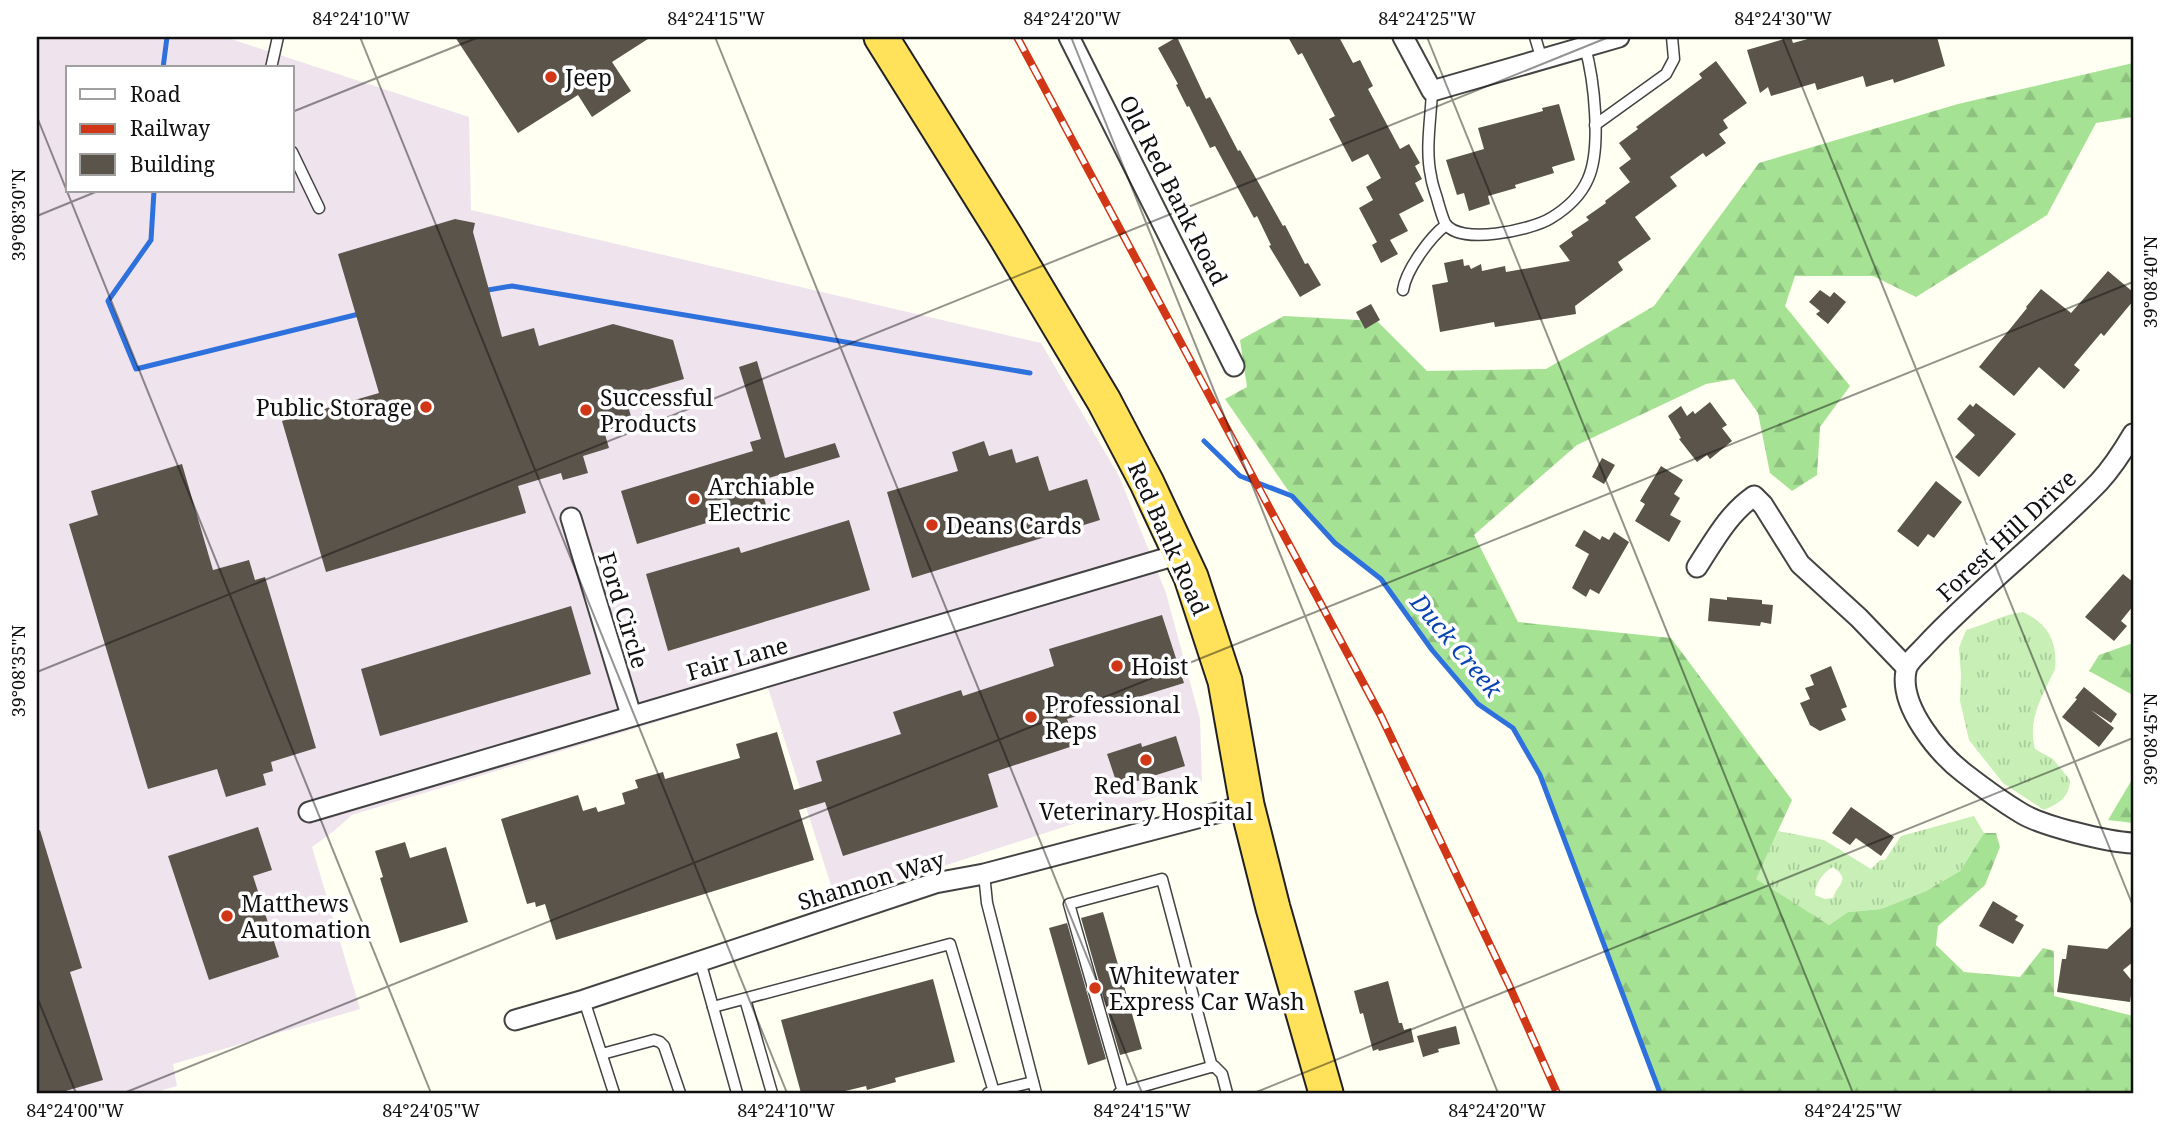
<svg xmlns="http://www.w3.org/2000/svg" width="2170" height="1130" viewBox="0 0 2170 1130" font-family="'Noto Serif',serif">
	<defs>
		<pattern id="grass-tufts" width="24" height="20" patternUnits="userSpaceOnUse" patternTransform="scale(1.75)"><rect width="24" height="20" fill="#c7efb6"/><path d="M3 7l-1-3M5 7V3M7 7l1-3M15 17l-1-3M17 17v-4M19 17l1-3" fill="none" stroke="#aacc9b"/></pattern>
		<pattern id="forest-firs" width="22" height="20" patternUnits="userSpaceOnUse" patternTransform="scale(1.75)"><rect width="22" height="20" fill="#a6e294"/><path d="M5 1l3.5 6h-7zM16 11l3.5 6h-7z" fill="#8ec17f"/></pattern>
	</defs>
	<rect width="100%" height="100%" fill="#fffff2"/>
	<!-- industrial -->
	<path fill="#efe3ee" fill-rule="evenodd" d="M37,37H225L469,117L471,210L1041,343L1119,476L1166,593L1200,719L1202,782L836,901L768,688L352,815L334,831L312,847L360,1009L173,1064L177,1086L153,1093H37ZM68,68H292V191H68Z"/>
	<!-- grass -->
	<g fill="url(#grass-tufts)" fill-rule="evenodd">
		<path d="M2023,612C2047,623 2058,641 2055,669C2043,695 2027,719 2035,749L2053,759L2070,780C2069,798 2059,803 2044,810L2003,783L1969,740L1960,701L1961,675L1959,648L1966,630C1986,625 2003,614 2023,612Z"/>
		<path d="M1974,816L1984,833L1960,871L1926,891L1881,909L1848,912L1829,925L1755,879L1778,831L1824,840L1871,869L1880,860H1885L1901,836ZM1833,867C1852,880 1837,884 1833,898L1825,899L1815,895C1815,884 1823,872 1833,867Z"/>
	</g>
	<!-- forest -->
	<g fill="url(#forest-firs)">
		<polygon points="2133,63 2133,117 2096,123 2047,215 1916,297 1873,276 1795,276 1785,306 1850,386 1820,427 1817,475 1792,491 1770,473 1758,413 1734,379 1706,384 1577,445 1474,535 1518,622 1671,638 1792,800 1756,879 1829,925 1848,912 1881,909 1926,891 1960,871 1984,833 1996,833 2000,847 1985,885 1938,926 1936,945 1964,972 2020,977 2043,948 2054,951 2054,996 2133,1016 2133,1093 1660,1093 1540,775 1513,728 1478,704 1432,650 1381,579 1335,543 1292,496 1225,399 1247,387 1240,340 1284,316 1377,321 1427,371 1546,369 1654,306 1759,163 1958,104"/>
		<polygon points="2133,643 2133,704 2131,694 2089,671 2099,655"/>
		<polygon points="2133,778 2133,823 2108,820"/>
	</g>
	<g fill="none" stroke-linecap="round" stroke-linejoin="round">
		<!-- stream -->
		<g stroke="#2f71dc" stroke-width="5">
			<polyline points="163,68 167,37"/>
			<polyline points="154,191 151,240 108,301 136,369 363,313"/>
			<polyline points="482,291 512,286 1030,373"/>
			<polyline points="1204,441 1240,476 1292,496 1335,543 1381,579 1432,650 1478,704 1513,728 1540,775 1660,1093"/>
		</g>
	</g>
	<!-- building -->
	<g fill="#5a544b">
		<polygon points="455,37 651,37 612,62 631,91 592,117 578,95 518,133"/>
		<polygon points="1177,37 1206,99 1210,97 1238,151 1240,150 1283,226 1285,225 1305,264 1308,263 1321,285 1300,297 1269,246 1271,245 1257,216 1254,218 1215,146 1210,148 1189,106 1187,107 1176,85 1178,84 1158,48"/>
		<polygon points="1288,37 1339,37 1353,63 1360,60 1373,86 1368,89 1400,149 1409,144 1420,163 1415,166 1422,179 1415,183 1424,201 1399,214 1408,231 1390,240 1398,254 1381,263 1372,245 1377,242 1359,208 1373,200 1366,187 1381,178 1368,154 1352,162 1329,119 1335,116 1302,53 1298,55"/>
		<polygon points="1791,37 1793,43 1815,37 1937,37 1945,66 1894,83 1893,79 1866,87 1863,76 1817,90 1815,83 1771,96 1768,87 1760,93 1747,50"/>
		<polygon points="1716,61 1747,103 1723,120 1728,128 1719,134 1726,143 1706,157 1703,153 1670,177 1677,186 1635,217 1651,239 1618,262 1623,270 1575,306 1576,314 1495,327 1494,322 1440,332 1432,285 1448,282 1444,263 1463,259 1464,266 1469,265 1471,269 1481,264 1482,271 1505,266 1506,272 1570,261 1559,246 1573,236 1571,232 1589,220 1586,217 1606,203 1605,201 1630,182 1619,168 1631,159 1619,143 1638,129 1636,127 1702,78 1699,74"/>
		<polygon points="1559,104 1575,160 1552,167 1554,173 1515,185 1516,188 1488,196 1490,204 1469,211 1464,193 1457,195 1446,160 1484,149 1478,128 1543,111 1542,108"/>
		<polygon points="455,219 475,223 473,232 502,337 534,328 539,346 613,324 673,340 684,379 625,396 633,423 604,431 609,448 583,456 588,473 563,480 561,473 518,486 526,513 326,572 282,421 379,393 338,254"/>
		<polygon points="2108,271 2133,292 2133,301 2104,336 2101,333 2074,365 2080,370 2064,389 2039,367 2014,396 1979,367 2027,308 2026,307 2041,289 2071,313"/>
		<polygon points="1820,290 1830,297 1834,292 1846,302 1828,324 1816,314 1820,311 1809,302"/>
		<polygon points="1371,304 1380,320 1365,329 1356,312"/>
		<polygon points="757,361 785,458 835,443 840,457 759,481 766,505 637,544 621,491 753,451 750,442 761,439 739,367"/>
		<polygon points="1710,402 1727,425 1722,428 1732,441 1710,459 1707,455 1697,462 1679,439 1681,438 1668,416 1681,406 1687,416 1693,411 1695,414"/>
		<polygon points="1976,403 2016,434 1979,477 1955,457 1975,435 1957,419 1970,404 1973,407"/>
		<polygon points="984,441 989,456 1012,449 1016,463 1038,456 1049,491 1087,479 1100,520 912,578 887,492 958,471 952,452"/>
		<polygon points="1602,458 1615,465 1604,484 1592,477"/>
		<polygon points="182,464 213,570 249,560 255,580 265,577 316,748 271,762 273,771 263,774 266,785 226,797 217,769 148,789 69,524 98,515 91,491"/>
		<polygon points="1661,466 1683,480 1674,494 1680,498 1670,515 1681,521 1669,542 1635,521 1645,504 1640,501"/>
		<polygon points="1936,481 1962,502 1934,538 1928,534 1918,547 1897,531"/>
		<polygon points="849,520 870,590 668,651 646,574 739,547 741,553"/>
		<polygon points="1584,530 1600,540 1602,536 1609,540 1614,532 1629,542 1599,594 1590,589 1586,597 1572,588 1589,554 1575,546"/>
		<polygon points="2123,574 2133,582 2133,606 2121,621 2127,626 2114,641 2085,617"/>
		<polygon points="1727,597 1762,600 1762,604 1773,605 1771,624 1761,622 1760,626 1708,621 1710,598 1727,600"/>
		<polygon points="571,606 591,674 380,736 361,669"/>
		<polygon points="1162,615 1184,683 1067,719 1076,745 988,774 998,807 843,856 825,802 799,810 814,860 556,940 545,904 536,907 535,902 527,904 501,819 578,795 583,811 596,807 598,812 625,804 622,793 638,788 635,780 663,772 665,779 740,758 736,744 777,732 794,790 822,781 816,761 901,734 893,712 961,690 963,696 1054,666 1049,649"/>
		<polygon points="1831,666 1847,707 1841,709 1846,720 1820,731 1810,725 1800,703 1810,699 1805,688 1814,685 1810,675"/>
		<polygon points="2084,687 2117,714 2111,723 2091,710 2114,728 2099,747 2062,717 2077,699 2075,698"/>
		<polygon points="1176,736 1185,766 1118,787 1107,754 1141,743 1142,747"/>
		<polygon points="1851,807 1894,837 1881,856 1856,838 1850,845 1832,833"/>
		<polygon points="258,827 272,870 253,876 279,957 209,980 168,856"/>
		<polygon points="40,830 82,968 70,972 103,1080 59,1093 37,1093 37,831"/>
		<polygon points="405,842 410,858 446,847 468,922 400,943 380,878 383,877 375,851"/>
		<polygon points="1993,901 2018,916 2015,920 2024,925 2013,944 1979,926"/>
		<polygon points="1103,912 1142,1049 1120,1055 1081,918"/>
		<polygon points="1067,923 1106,1059 1088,1065 1049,928"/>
		<polygon points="2133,925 2133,962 2123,970 2133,982 2130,1002 2057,992 2062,959 2066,959 2068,945 2107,949"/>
		<polygon points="933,979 955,1062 895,1078 896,1082 867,1090 866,1086 837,1093 801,1093 781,1020"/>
		<polygon points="1388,981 1399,1023 1402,1023 1404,1030 1411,1028 1414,1042 1379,1051 1378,1049 1373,1051 1363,1013 1360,1014 1354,991"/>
		<polygon points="1456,1026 1460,1044 1438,1049 1439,1052 1423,1057 1417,1036"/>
	</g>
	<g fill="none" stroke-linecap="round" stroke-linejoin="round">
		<defs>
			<g id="service">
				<polyline points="1535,37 1542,60"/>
				<polyline points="271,68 278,37"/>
				<path d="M1432,91C1431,118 1425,150 1431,176C1432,185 1436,194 1438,202C1440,209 1442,216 1445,223C1459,246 1532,230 1551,218C1566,209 1581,195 1588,179C1602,148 1594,79 1585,47"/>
				<polyline points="1595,125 1666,74 1674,59 1672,37"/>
				<polyline points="292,152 319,208"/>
				<path d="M1403,290C1406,270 1430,237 1446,225"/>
				<polyline points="984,874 987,903 1036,1093"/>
				<polyline points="700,961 713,1007 950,944 994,1092"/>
				<polyline points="745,999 772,1093"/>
				<polyline points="584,1000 614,1093"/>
				<polyline points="713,1007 737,1093"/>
				<polyline points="602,1054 654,1040 660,1042 664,1046 680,1093"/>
				<polyline points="1123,1092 1069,904 1162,879 1212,1067"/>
				<polyline points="988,1093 1033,1082"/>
				<polyline points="1119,1093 1214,1066 1222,1074 1227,1093"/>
			</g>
			<g id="minor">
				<polyline points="1069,37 1234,366"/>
				<polyline points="1403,37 1432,91 1619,37"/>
				<path d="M2133,434C2123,451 2112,468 2099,482C2044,539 1979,588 1925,646C1919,653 1907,662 1906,671C1899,706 1938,753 1964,773C1982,787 2001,801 2021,813C2042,826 2108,842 2133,843"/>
				<polyline points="571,518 631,715"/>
				<path d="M1697,567C1714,541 1728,514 1754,496L1763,505L1800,564L1859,618L1906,667"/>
				<polyline points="309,812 1180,554"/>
				<polyline points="515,1020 584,1000 935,883 984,874 1247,805"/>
			</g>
			<polyline id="trunk" points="881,37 1006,237 1104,401 1147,483 1191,577 1225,681 1247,805 1273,908 1326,1093"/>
		</defs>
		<!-- service casing -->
		<use href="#service" stroke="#434343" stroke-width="13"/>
		<!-- minor casing -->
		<use href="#minor" stroke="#434343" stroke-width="23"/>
		<!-- trunk casing -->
		<use href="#trunk" stroke="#212121" stroke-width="37"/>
		<!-- service -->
		<use href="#service" stroke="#fff" stroke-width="10"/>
		<!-- minor -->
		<use href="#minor" stroke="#fff" stroke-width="19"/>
		<!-- trunk -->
		<use href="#trunk" stroke="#ffe259" stroke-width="33"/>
		<defs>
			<polyline id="rail" points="1017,37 1381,716 1509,985 1557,1093"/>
		</defs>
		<!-- rail casing -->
		<use href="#rail" stroke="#d13717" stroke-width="8"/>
		<!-- rail -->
		<use href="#rail" stroke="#fff" stroke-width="5" stroke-dasharray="16" stroke-linecap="butt"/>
	</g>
	<!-- ticks -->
	<path fill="none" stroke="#101010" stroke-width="2" stroke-opacity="0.45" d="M360,37L787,1093M715,37L1142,1093M1071,37L1498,1093M1427,37L1853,1093M1782,37L2133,906M292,112L479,37M37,117L431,1093M37,216L98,191M37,672L1609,37M37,997L76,1093M124,1093L2133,282M1254,1093L2133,738"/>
	<!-- markers -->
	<g fill="#d13717" stroke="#fff" stroke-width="2.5">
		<circle cx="551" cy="77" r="7"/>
		<circle cx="426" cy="407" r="7"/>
		<circle cx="586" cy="410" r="7"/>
		<circle cx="694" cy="499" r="7"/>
		<circle cx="932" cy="525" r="7"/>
		<circle cx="1117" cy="666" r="7"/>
		<circle cx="1031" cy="717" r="7"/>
		<circle cx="1146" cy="760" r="7"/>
		<circle cx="227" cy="916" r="7"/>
		<circle cx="1095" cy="988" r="7"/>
	</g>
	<g text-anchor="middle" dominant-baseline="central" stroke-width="7" stroke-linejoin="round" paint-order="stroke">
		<!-- poi labels -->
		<g font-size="23" fill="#101010" stroke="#fff" text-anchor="start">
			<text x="565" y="77">Jeep</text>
			<text x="600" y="397">Successful<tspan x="600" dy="26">Products</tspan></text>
			<text x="412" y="407" text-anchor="end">Public Storage</text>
			<text x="708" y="486">Archiable<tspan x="708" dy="26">Electric</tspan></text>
			<text x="946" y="525">Deans Cards</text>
			<text x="1131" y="666">Hoist</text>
			<text x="1045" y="704">Professional<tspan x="1045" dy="26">Reps</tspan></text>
			<text x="1146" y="785" text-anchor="middle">Red Bank<tspan x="1146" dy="26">Veterinary Hospital</tspan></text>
			<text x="241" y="903">Matthews<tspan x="241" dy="26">Automation</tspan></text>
			<text x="1109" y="975">Whitewater<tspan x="1109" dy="26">Express Car Wash</tspan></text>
		</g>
		<!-- street labels -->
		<g font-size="23" fill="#101010" stroke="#fff">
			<text transform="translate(1174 190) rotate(63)">Old Red Bank Road</text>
			<text transform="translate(2006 535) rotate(-43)">Forest Hill Drive</text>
			<text transform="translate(1169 538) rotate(66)">Red Bank Road</text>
			<text transform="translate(624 610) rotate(73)">Ford Circle</text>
			<text transform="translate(737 658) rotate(-16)">Fair Lane</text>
			<text transform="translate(871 880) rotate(-17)">Shannon Way</text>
		</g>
		<!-- water labels -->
		<g font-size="24" font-style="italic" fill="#0943b1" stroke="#fff">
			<text transform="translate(1457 645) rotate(50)">Duck Creek</text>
		</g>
	</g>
	<!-- border -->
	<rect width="2170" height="1130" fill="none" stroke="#ffffff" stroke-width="77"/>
	<!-- legend -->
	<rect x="66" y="66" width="228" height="126" fill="#ffffff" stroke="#9f9f9f" stroke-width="2"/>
	<rect x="80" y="89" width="35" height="10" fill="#ffffff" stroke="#9f9f9f" stroke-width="2"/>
	<text x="130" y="102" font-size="21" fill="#101010">Road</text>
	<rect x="80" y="124" width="35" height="10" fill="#d13717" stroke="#9f9f9f" stroke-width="2"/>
	<text x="130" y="136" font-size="21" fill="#101010">Railway</text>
	<rect x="80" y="154" width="35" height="21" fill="#5a544b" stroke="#9f9f9f" stroke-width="2"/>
	<text x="130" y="172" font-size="21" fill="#101010">Building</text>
	<rect x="38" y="38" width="2094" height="1054" fill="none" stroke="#101010" stroke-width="2.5"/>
	<g font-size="18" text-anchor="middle" fill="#101010">
		<text x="361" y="25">84°24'10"W</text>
		<text x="716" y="25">84°24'15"W</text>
		<text x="1072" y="25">84°24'20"W</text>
		<text x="1427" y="25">84°24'25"W</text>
		<text x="1783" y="25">84°24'30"W</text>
		<text transform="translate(19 215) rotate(-90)" y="6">39°08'30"N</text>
		<text transform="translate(2151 282) rotate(-90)" y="6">39°08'40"N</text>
		<text transform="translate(19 671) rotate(-90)" y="6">39°08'35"N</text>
		<text transform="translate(2151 739) rotate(-90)" y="6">39°08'45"N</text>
		<text x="75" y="1117">84°24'00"W</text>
		<text x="431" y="1117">84°24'05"W</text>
		<text x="786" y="1117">84°24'10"W</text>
		<text x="1142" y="1117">84°24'15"W</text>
		<text x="1497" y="1117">84°24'20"W</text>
		<text x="1853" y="1117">84°24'25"W</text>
	</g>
</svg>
